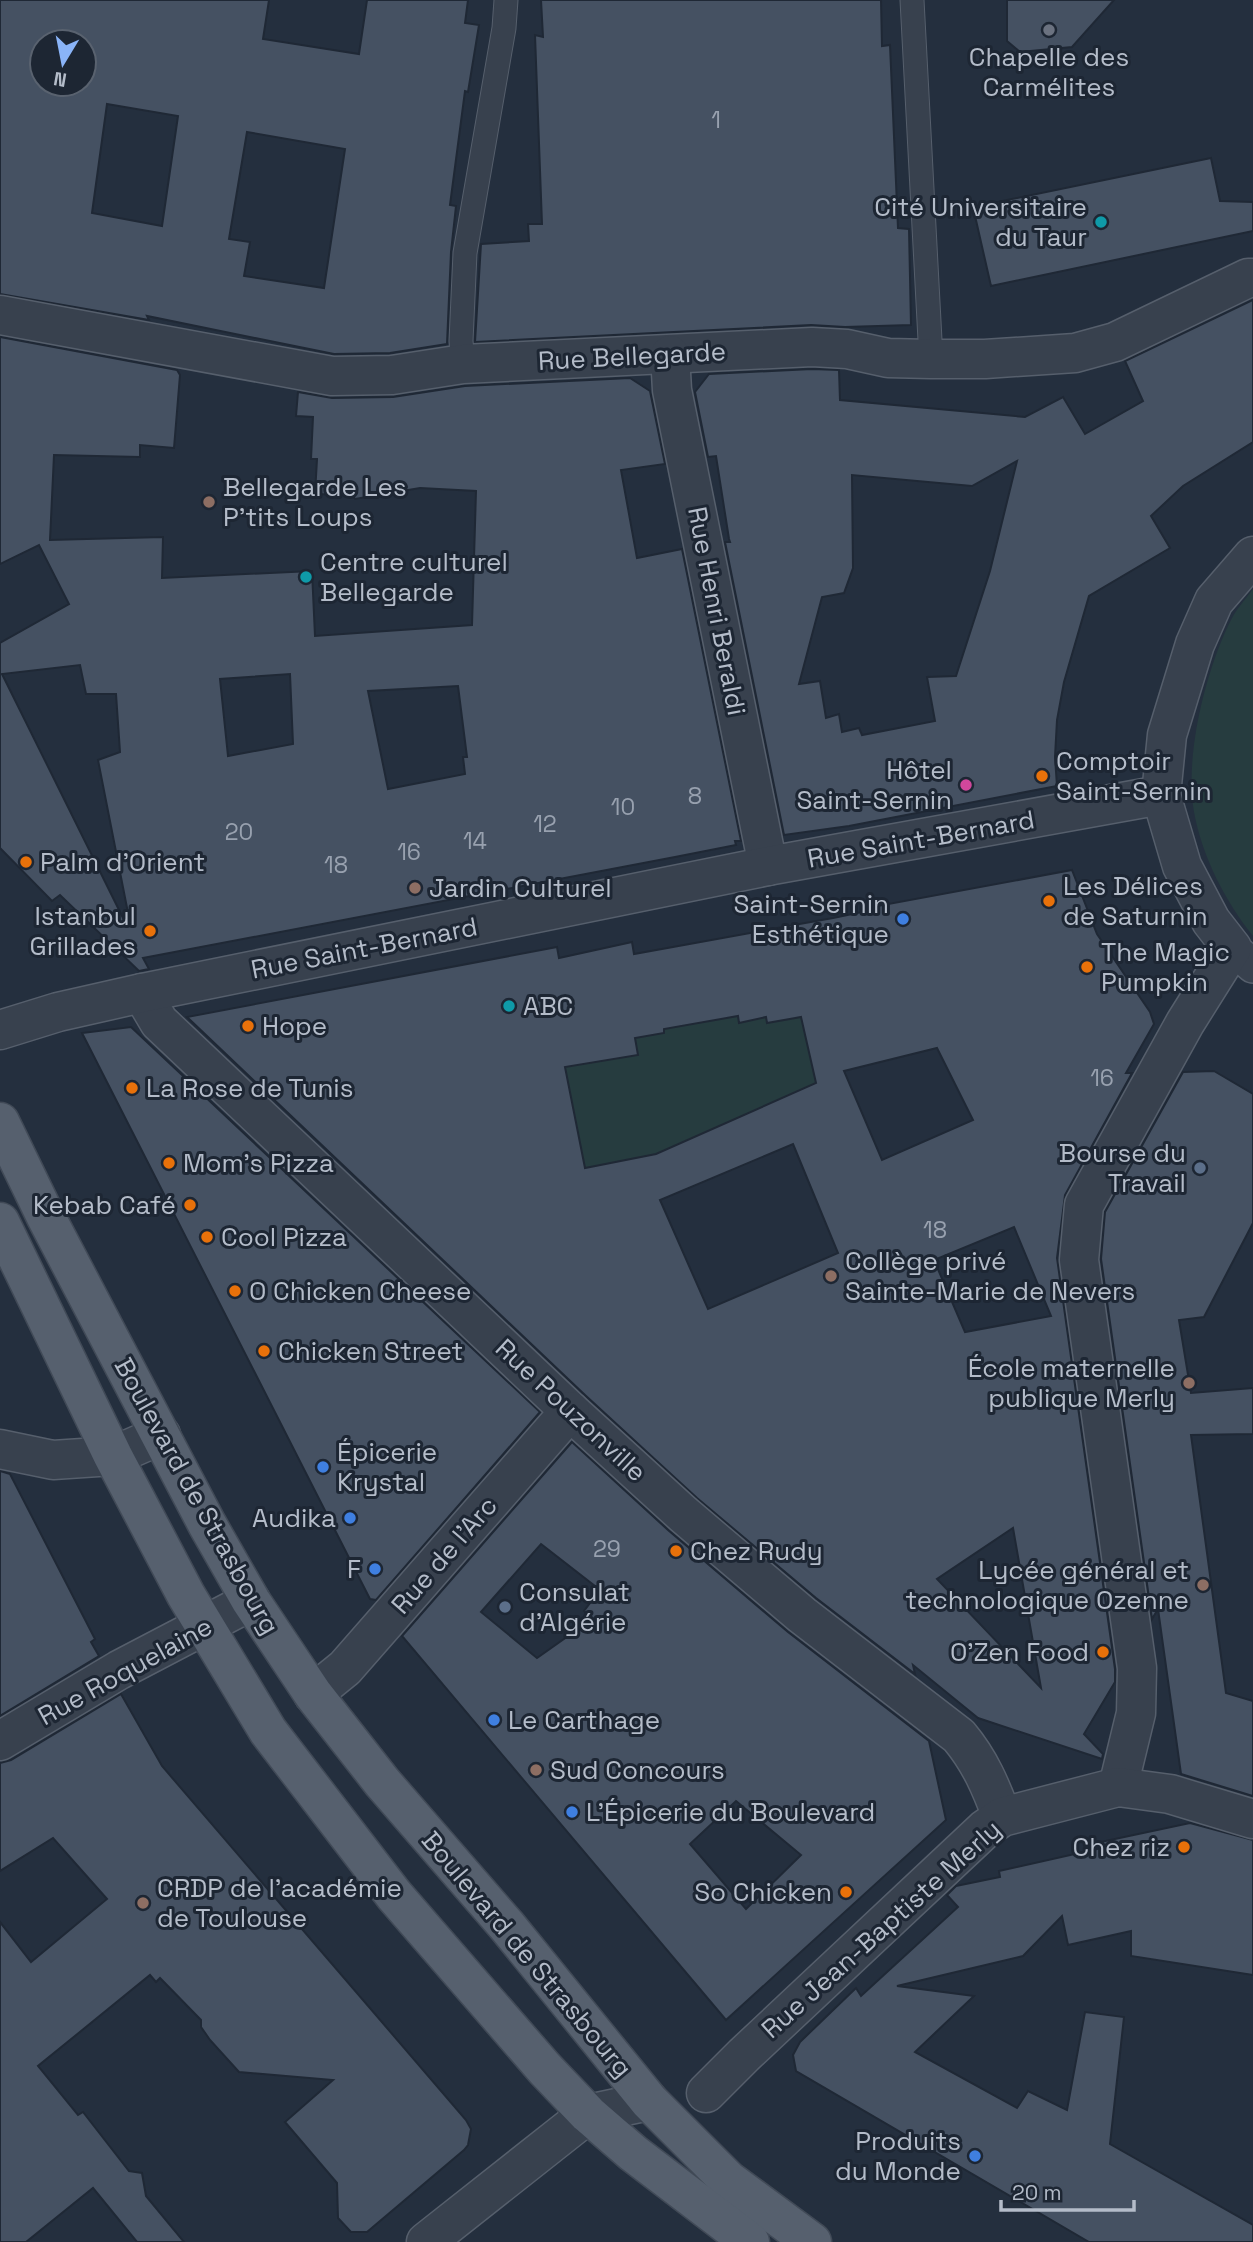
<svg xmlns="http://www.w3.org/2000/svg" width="1253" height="2242" viewBox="0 0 1253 2242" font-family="'Space Grotesk',sans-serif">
	<rect width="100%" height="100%" fill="#242f3e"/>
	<!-- green -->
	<g fill="#263c3f">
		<path d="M1253,589V936C1225,901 1202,856 1194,812C1184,757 1206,669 1231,620C1236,609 1246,599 1253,589Z"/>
		<polygon points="738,1012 766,1017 768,1023 801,1017 805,1037 822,1035 844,1071 656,1154 585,1168 565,1067 637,1055 635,1038 664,1033 664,1029"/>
	</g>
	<!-- building -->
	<g fill="#455162" stroke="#1f2835" stroke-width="2" fill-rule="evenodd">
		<path d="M0,0H269L263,39L359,54L367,0H468L465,23L479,25L468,92L465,91L450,205L456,206L451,252L447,344L390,353L334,354L147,316L149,320L0,294ZM42,42H84V84H42ZM107,104L178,116L162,226L92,213ZM247,132L345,149L324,288L244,276L250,242L229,239Z"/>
		<polygon points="541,0 881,0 882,46 890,45 898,228 909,229 911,325 845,327 811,325 475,342 481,244 529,241 528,224 542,224 535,35 543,37"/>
		<polygon points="1007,0 1114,0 1072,47 1020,52 1007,41"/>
		<polygon points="1211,158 1220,201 1253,202 1253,231 991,286 973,207"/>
		<path d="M1253,300V442L1183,486L1151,516L1170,548L1089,596L1064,682L1057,720L1055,757L1057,786L849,826L784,835L725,542H730L729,539L716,456L708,457L695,392L709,374L812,369L839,370L840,400L1025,417L1063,397L1085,434L1143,401L1125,361ZM1017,461L990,571L956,676L927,677L935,721L862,735L859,728L842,732L839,714L826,718L820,681L799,684L822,597L844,593L853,568L852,475L972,486Z"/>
		<path d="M0,337L177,370L180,375L174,448L140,445V457L54,455L50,540L163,537L162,578L312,571L315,636L472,625L476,491L420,488L355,499L352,495L315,494L317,459H311L313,417L296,416L298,392L332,398L393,397L465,386L630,378L650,391L665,464L621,470L637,558L682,549L741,841H735L736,845L675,857L143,958L149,969L139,971L60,895L52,901L0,848V643L69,604L39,545L0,564ZM80,665L86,694H116L120,752L98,760L130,923L126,924L2,674ZM290,674L293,744L228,756L220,679ZM458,686L467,757H463L465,774L388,789L368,691Z"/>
		<path d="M1072,870L1097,934L1150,1012L1154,1024L1126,1073H1132L1065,1195L1057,1258L1115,1669V1682L1084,1734L1103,1754L1102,1759L978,1718L913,1665L915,1674L816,1598L697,1498L585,1395L187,1017L557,947L559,958L632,942L634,954L833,918L872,910V907ZM738,1016L739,1023L766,1017L767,1023L801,1017L816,1083L656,1154L585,1168L565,1067L638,1055L635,1038L664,1033V1029ZM937,1048L973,1120L882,1160L844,1071ZM793,1144L838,1253L708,1309L660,1200ZM1014,1227L1051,1316L965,1332L934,1260ZM1013,1528L1041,1688L937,1579Z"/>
		<polygon points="131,1027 540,1412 376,1600 370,1599 82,1033"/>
		<polygon points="1214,1071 1253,1094 1253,1223 1204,1317 1179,1320 1191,1393 1253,1388 1253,1434 1191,1435 1226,1693 1253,1701 1253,1796 1181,1774 1158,1609 1152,1619 1101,1259 1105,1212 1183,1072"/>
		<path d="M572,1442L668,1530L788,1632L929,1741L946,1820L726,2020L402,1636ZM541,1544L600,1590L584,1611L592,1619L537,1658L481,1612ZM736,1801L801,1855L746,1909L690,1844Z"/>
		<polygon points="0,1471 10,1474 95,1639 91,1642 99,1656 0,1716"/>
		<polygon points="121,1694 162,1766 466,2120 471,2129 468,2145 464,2150 367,2232 351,2232 338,2218 337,2183 285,2122 333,2080 239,2072 210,2040 201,2027 201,2020 160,1978 156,1982 150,1975 38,2066 78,2115 83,2112 129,2171 142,2173 146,2196 184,2242 137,2242 93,2188 26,2242 0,2242 0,1922 31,1962 107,1899 53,1838 0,1871 0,1763 11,1760"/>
		<polygon points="1190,1823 1253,1840 1253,1975 1131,1956 1131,1931 1068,1945 1062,1916 1023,1956 897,1986 974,1996 915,2052 1017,2108 1028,2091 1067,2110 1085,2012 1124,2017 1110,2144 1253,2225 1253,2242 1089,2242 796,2071 793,2055 800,2042 856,1988 861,1996 958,1907 947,1895 956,1886 1000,1877 999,1871 1106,1847 1096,1843"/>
	</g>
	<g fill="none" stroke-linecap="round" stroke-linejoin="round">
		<defs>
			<g id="service">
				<polyline points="912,0 931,359"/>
				<polyline points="463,364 461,341 465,253 504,28 506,0"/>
			</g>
			<polyline id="pedestrian" points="1232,948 1253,966"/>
			<g id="minor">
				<polyline points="0,315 332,376 392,375 463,364 812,347 847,349 888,358 931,359 985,359 1075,353 1115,342 1248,278 1253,278"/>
				<polyline points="670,355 672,390 768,866"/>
				<path d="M142,993L159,1022L570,1411L683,1514L802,1615L959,1736C980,1761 991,1787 1002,1817"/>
				<polyline points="0,1030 58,1012 142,993 768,866 1161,795"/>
				<polyline points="0,1449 53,1460 113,1456 161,1435"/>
				<polyline points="313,1694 345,1668 570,1411"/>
				<polyline points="0,1741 119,1670 251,1601"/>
				<polyline points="1118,1787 1136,1713 1137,1668 1079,1260 1084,1205 1185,1023 1232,948 1211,921 1182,866 1161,795 1167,735 1195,644 1214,601 1253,556"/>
				<polyline points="706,2093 744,2055 985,1829 1002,1817 1118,1787 1170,1794 1253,1819"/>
			</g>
			<polyline id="tertiary" points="426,2242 588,2114 649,2101"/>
			<g id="primary">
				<polyline points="0,1122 46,1217 207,1524 251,1601 313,1694 382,1782 507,1926 649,2101 728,2180 812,2242"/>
				<polyline points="0,1222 113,1456 186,1595 268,1731 394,1895 545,2069 588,2114 633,2153 750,2242"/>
			</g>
		</defs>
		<!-- service casing -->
		<use href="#service" stroke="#565f6c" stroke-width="25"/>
		<!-- pedestrian casing -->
		<use href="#pedestrian" stroke="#565f6c" stroke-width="36"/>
		<!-- minor casing -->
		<use href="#minor" stroke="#565f6c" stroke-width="41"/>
		<!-- tertiary casing -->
		<use href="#tertiary" stroke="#565f6c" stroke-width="41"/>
		<!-- primary casing -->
		<use href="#primary" stroke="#414a57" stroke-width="41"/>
		<!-- service -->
		<use href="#service" stroke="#38414e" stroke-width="23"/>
		<!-- pedestrian -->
		<use href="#pedestrian" stroke="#38414e" stroke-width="33"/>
		<!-- minor -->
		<use href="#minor" stroke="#38414e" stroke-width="38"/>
		<!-- tertiary -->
		<use href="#tertiary" stroke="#38414e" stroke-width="38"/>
		<!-- primary -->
		<use href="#primary" stroke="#56606e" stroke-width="38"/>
	</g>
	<!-- markers -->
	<circle fill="#6b7280" stroke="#1d2633" stroke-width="2.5" cx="1049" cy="30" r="7"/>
	<g fill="#0f9aa8" stroke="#1d2633" stroke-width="2.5">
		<circle cx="1101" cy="222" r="7"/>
		<circle cx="306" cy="577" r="7"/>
		<circle cx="509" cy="1006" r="7"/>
	</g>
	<g fill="#8d6e63" stroke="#1d2633" stroke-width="2.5">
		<circle cx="209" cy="502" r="7"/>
		<circle cx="415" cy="888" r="7"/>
		<circle cx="831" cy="1276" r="7"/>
		<circle cx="1189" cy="1383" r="7"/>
		<circle cx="1203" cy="1585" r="7"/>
		<circle cx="536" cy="1770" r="7"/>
		<circle cx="143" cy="1903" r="7"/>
	</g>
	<g fill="#e8710a" stroke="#1d2633" stroke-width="2.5">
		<circle cx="1042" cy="776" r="7"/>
		<circle cx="26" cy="862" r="7"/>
		<circle cx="1049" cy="901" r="7"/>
		<circle cx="150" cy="931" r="7"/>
		<circle cx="1087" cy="967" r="7"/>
		<circle cx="248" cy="1026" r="7"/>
		<circle cx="132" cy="1088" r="7"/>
		<circle cx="169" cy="1163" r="7"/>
		<circle cx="190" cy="1205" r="7"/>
		<circle cx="207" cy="1237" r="7"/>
		<circle cx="235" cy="1291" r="7"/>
		<circle cx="264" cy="1351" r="7"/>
		<circle cx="676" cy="1551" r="7"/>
		<circle cx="1103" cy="1652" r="7"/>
		<circle cx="1184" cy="1847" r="7"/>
		<circle cx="846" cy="1892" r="7"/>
	</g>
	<circle fill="#d1479c" stroke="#1d2633" stroke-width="2.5" cx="966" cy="785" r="7"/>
	<g fill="#3f7fe0" stroke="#1d2633" stroke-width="2.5">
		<circle cx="903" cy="919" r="7"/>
		<circle cx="323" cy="1467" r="7"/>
		<circle cx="350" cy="1518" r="7"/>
		<circle cx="375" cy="1569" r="7"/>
		<circle cx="494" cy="1720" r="7"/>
		<circle cx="572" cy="1812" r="7"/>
		<circle cx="975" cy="2156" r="7"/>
	</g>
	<g fill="#5c6f8a" stroke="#1d2633" stroke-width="2.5">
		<circle cx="1200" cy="1168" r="7"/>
		<circle cx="505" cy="1607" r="7"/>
	</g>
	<g text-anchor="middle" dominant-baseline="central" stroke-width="6" stroke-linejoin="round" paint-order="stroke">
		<!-- number labels -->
		<g font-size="23" fill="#98a1af">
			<text x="716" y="120">1</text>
			<text x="695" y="796">8</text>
			<text x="623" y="807">10</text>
			<text x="545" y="824">12</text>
			<text x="239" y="832">20</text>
			<text x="475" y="841">14</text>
			<text x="409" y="852">16</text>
			<text x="336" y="865">18</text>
			<text x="1102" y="1078">16</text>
			<text x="935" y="1230">18</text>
			<text x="607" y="1549">29</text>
		</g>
		<!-- poi labels -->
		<g font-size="26" fill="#b4bcc9" stroke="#1d2633" text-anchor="start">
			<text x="1049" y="57" text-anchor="middle">Chapelle des<tspan x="1049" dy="30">Carmélites</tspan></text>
			<text x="1087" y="207" text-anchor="end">Cité Universitaire<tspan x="1087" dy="30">du Taur</tspan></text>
			<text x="223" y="487">Bellegarde Les<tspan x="223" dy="30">P'tits Loups</tspan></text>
			<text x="320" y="562">Centre culturel<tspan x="320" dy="30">Bellegarde</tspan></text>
			<text x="1056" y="761">Comptoir<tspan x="1056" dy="30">Saint-Sernin</tspan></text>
			<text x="952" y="770" text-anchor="end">Hôtel<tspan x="952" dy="30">Saint-Sernin</tspan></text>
			<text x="40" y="862">Palm d'Orient</text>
			<text x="1063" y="886">Les Délices<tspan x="1063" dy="30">de Saturnin</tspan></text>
			<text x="429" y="888">Jardin Culturel</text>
			<text x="889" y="904" text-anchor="end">Saint-Sernin<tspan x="889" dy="30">Esthétique</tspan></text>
			<text x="136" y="916" text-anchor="end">Istanbul<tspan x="136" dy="30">Grillades</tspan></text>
			<text x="1101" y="952">The Magic<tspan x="1101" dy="30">Pumpkin</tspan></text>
			<text x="523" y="1006">ABC</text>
			<text x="262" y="1026">Hope</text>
			<text x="146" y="1088">La Rose de Tunis</text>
			<text x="1186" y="1153" text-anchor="end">Bourse du<tspan x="1186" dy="30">Travail</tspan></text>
			<text x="183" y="1163">Mom's Pizza</text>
			<text x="176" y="1205" text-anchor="end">Kebab Café</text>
			<text x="221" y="1237">Cool Pizza</text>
			<text x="845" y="1261">Collège privé<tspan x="845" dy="30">Sainte-Marie de Nevers</tspan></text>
			<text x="249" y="1291">O Chicken Cheese</text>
			<text x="278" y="1351">Chicken Street</text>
			<text x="1175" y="1368" text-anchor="end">École maternelle<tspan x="1175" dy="30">publique Merly</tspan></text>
			<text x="337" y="1452">Épicerie<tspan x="337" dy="30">Krystal</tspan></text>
			<text x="336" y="1518" text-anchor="end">Audika</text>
			<text x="690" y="1551">Chez Rudy</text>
			<text x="361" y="1569" text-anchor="end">F</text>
			<text x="1189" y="1570" text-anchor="end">Lycée général et<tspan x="1189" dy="30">technologique Ozenne</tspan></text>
			<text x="519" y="1592">Consulat<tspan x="519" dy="30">d'Algérie</tspan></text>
			<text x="1089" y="1652" text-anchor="end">O'Zen Food</text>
			<text x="508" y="1720">Le Carthage</text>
			<text x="550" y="1770">Sud Concours</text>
			<text x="586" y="1812">L'Épicerie du Boulevard</text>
			<text x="1170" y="1847" text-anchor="end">Chez riz</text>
			<text x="157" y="1888">CRDP de l'académie<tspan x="157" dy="30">de Toulouse</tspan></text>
			<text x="832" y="1892" text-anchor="end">So Chicken</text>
			<text x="961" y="2141" text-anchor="end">Produits<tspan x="961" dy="30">du Monde</tspan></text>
		</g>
		<!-- street labels -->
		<g font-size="26" fill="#b4bcc9" stroke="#1d2633">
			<text transform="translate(632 356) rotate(-3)">Rue Bellegarde</text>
			<text transform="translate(717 611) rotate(79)">Rue Henri Beraldi</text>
			<text transform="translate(921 839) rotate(-10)">Rue Saint-Bernard</text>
			<text transform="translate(364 948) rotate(-11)">Rue Saint-Bernard</text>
			<text transform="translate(571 1410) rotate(43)">Rue Pouzonville</text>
			<text transform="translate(197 1496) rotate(61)">Boulevard de Strasbourg</text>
			<text transform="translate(444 1555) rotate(-49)">Rue de l'Arc</text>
			<text transform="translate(125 1671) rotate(-29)">Rue Roquelaine</text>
			<text transform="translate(881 1929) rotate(-42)">Rue Jean-Baptiste Merly</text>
			<text transform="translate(527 1954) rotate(50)">Boulevard de Strasbourg</text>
		</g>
	</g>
	<!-- north arrow -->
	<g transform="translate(63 63) rotate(190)"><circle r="33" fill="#1d2633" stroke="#59626f" stroke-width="2"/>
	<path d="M0-5L12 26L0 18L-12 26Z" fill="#8ab4f8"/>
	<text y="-10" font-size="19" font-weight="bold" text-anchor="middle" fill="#b4bcc9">N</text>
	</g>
	<!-- scale -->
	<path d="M1001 2200v10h133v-10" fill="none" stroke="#b4bcc9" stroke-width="3.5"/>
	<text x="1012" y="2200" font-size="21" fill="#b4bcc9" stroke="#1d2633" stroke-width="5" paint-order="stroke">20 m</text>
</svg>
